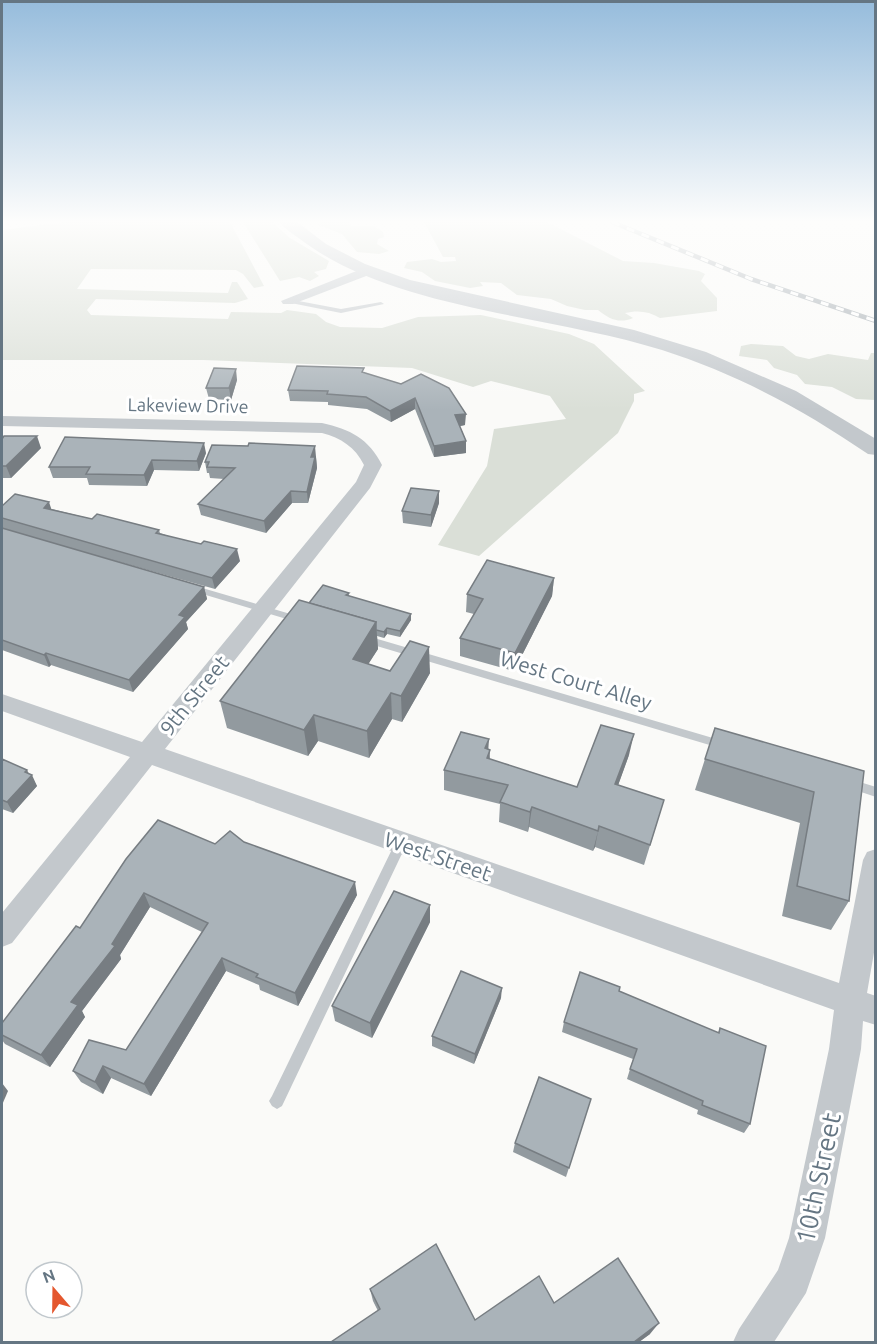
<svg xmlns="http://www.w3.org/2000/svg" width="877" height="1344" viewBox="0 0 877 1344" font-family="Ubuntu,sans-serif">
	<rect width="100%" height="100%" fill="#fafaf8"/>
	<!-- green -->
	<g fill="#dadfd7">
		<polygon points="65,222 230,222 264,286 254,288 243,274 236,270 91,269 77,289 228,293 232,282 237,282 248,299 235,303 96,299 87,310 91,315 228,319 231,312 281,313 287,310 316,314 326,322 340,327 382,328 418,317 481,315 569,334 594,344 645,391 634,394 634,401 618,433 479,556 438,545 487,466 494,429 566,419 550,396 491,381 473,387 412,368 203,360 2,360 2,230"/>
		<polygon points="243,222 272,222 290,238 329,261 326,269 314,272 319,276 310,281 299,277 280,281"/>
		<polygon points="322,222 349,222 351,226 374,226 383,232 384,237 378,239 377,244 389,251 379,254 357,252 342,234 316,224"/>
		<path d="M424,222H547L623,261L654,263L699,271L705,274L701,281L717,298V311L660,318C649,311 637,310 625,313L633,318C619,324 609,319 598,310H585L567,306L551,299L517,295L501,283L480,282L483,286L470,288L435,281L422,272L404,268L407,262L432,259L441,262L456,261L455,257H443Z"/>
		<polygon points="751,344 783,346 796,356 809,359 828,354 868,360 871,353 875,353 875,400 856,399 832,387 805,384 797,375 774,368 767,360 739,356 741,346"/>
	</g>
	<g fill="none" stroke-linecap="round" stroke-linejoin="round">
		<!-- service -->
		<g fill="#c3c8cc" fill-rule="evenodd">
			<polygon points="288,299 341,309 381,302 384,304 341,313 286,302 286,300"/>
			<polygon points="192,585 304,618 305,620 300,623 189,590 187,588"/>
			<polygon points="364,635 723,741 727,742 729,745 727,748 723,749 360,641 359,639"/>
			<polygon points="850,779 876,787 876,797 846,787 844,784 846,781"/>
			<polygon points="401,838 405,839 407,843 282,1106 277,1109 272,1106 269,1101 272,1096 397,839"/>
		</g>
		<!-- minor -->
		<g fill="#c3c8cc" fill-rule="evenodd">
			<polygon points="369,266 376,270 374,273 293,304 283,304 281,301"/>
			<path d="M2,416L322,423C350,429 369,439 382,465L370,488L165,749L839,983L863,860L867,852L876,849V941L867,993L876,996V1025L863,1021L861,1049L825,1238L806,1293L774,1342H733L739,1329L778,1270L789,1238L829,1049L834,1010L152,765L12,943L2,947V913L130,757L2,711V694L142,742L356,482L364,465C355,447 341,438 322,433L2,426Z"/>
		</g>
		<!-- tertiary -->
		<path fill="#c3c8cc" fill-rule="evenodd" d="M279,222H297L326,244L365,264L410,280L634,330L706,352L796,391L876,439V455L868,454C804,410 737,374 662,350C552,315 392,310 300,239C293,234 285,229 279,222Z"/>
		<defs>
			<polyline id="rail" points="612,222 751,279 876,321"/>
		</defs>
		<!-- rail casing -->
		<use href="#rail" stroke="#a2aab0" stroke-width="4.5"/>
		<!-- rail -->
		<use href="#rail" stroke="#fff" stroke-width="3" stroke-dasharray="8" stroke-linecap="butt"/>
	</g>
	<!-- wall -->
	<g fill="#929a9f">
		<polygon points="365,373 465,425 460,426 466,441 466,453 434,457 415,409 391,422 367,409 328,405 328,402 290,401 288,390"/>
		<polygon points="237,380 231,400 209,399 206,388"/>
		<polygon points="2,439 41,448 11,478 2,478"/>
		<polygon points="206,453 199,471 154,470 147,486 89,485 87,478 53,478 49,467"/>
		<polygon points="316,457 317,468 308,503 292,503 266,533 201,515 198,504 224,479 210,478 209,473 207,473 205,462"/>
		<polygon points="439,503 431,527 403,523 402,511"/>
		<polygon points="2,506 52,509 92,519 159,530 160,533 240,561 215,589 59,545 204,587 207,599 186,622 188,629 133,692 51,665 49,667 2,650"/>
		<polygon points="554,578 552,596 514,671 460,656 460,638 474,614 466,612 467,594"/>
		<polygon points="349,593 349,596 411,614 411,620 400,637 387,634 384,638 377,636 378,649 368,664 390,671 430,673 402,722 392,719 369,758 318,741 308,756 227,728 220,701 309,603"/>
		<polygon points="715,728 864,771 849,901 831,930 782,916 800,823 695,790"/>
		<polygon points="488,749 490,759 577,787 629,755 618,785 664,800 644,865 595,847 593,851 529,827 528,832 499,822 500,804 444,790 444,770"/>
		<polygon points="2,759 28,773 37,786 13,813 2,809"/>
		<polygon points="244,842 357,895 298,1006 260,990 259,985 226,971 151,1096 111,1078 103,1094 81,1082 73,1071 126,1050 202,932 150,907 120,955 121,959 82,1011 85,1017 50,1067 5,1044 2,1040 2,1023 80,928 215,844"/>
		<polygon points="430,905 430,922 372,1038 335,1021 332,1006"/>
		<polygon points="619,991 718,1033 720,1028 750,1124 744,1133 697,1114 698,1110 627,1079 633,1059 562,1032 564,1022"/>
		<polygon points="501,998 474,1064 432,1046 432,1036"/>
		<polygon points="591,1099 566,1177 513,1152 515,1143"/>
		<polygon points="370,1289 475,1320 554,1303 650,1334 639,1342 331,1342 378,1311 373,1301"/>
	</g>
	<!-- shaded-wall -->
	<g fill="#777d82">
		<polygon points="236,369 237,380 231,400 229,388"/>
		<polygon points="415,398 415,409 391,422 390,411"/>
		<polygon points="466,414 465,425 455,427 455,415"/>
		<polygon points="37,436 41,448 11,478 6,466"/>
		<polygon points="466,441 466,453 434,457 434,446"/>
		<polygon points="204,443 206,453 199,471 197,461"/>
		<polygon points="315,446 317,468 308,503 307,492 311,457"/>
		<polygon points="152,460 154,470 147,486 144,475"/>
		<polygon points="291,491 292,503 266,533 264,521"/>
		<polygon points="439,491 439,503 431,527 431,515"/>
		<polygon points="49,502 53,514 44,508"/>
		<polygon points="237,549 240,561 215,589 212,578"/>
		<polygon points="554,578 552,596 514,671 515,653"/>
		<polygon points="204,587 207,599 186,622 188,629 133,692 129,680 179,615"/>
		<polygon points="411,614 411,620 400,637 400,631"/>
		<polygon points="376,622 378,649 355,685 353,659"/>
		<polygon points="387,628 387,634 384,638 384,632"/>
		<polygon points="429,647 430,673 402,722 401,696"/>
		<polygon points="46,653 51,665 49,667 44,655"/>
		<polygon points="391,693 392,719 369,758 367,731"/>
		<polygon points="314,715 318,741 308,756 304,730"/>
		<polygon points="634,734 629,755 611,805 615,784"/>
		<polygon points="489,739 488,754 490,750 489,770 485,748"/>
		<polygon points="27,770 30,776 32,775 37,786 13,813 7,802"/>
		<polygon points="532,807 529,827 528,832 530,812"/>
		<polygon points="599,826 595,847 593,851 598,831"/>
		<polygon points="355,882 357,895 298,1006 295,993"/>
		<polygon points="144,893 150,907 120,955 121,959 82,1011 85,1017 50,1067 41,1055 71,1002 112,944"/>
		<polygon points="430,905 430,922 372,1038 370,1023"/>
		<polygon points="222,958 226,971 151,1096 144,1084"/>
		<polygon points="502,988 501,998 474,1064 475,1054"/>
		<polygon points="103,1066 111,1078 103,1094 95,1082"/>
		<polygon points="2,1083 8,1091 2,1105"/>
		<polygon points="659,1323 650,1334 639,1342 634,1342"/>
	</g>
	<!-- building -->
	<g fill="#aab3b9" stroke="#777d82" stroke-width="1.5">
		<polygon points="297,366 364,368 362,372 401,384 421,374 449,388 466,414 455,415 466,441 434,446 415,398 390,411 366,397 327,394 328,391 288,390"/>
		<polygon points="214,368 236,369 229,388 206,388"/>
		<polygon points="4,436 37,436 6,466 2,466 2,439"/>
		<polygon points="65,437 204,443 197,461 152,460 144,475 86,474 90,467 49,467"/>
		<polygon points="249,443 315,446 311,457 315,457 307,492 291,491 264,521 198,504 235,468 207,467 209,462 205,462 212,445 248,446"/>
		<polygon points="411,488 439,491 431,515 402,511"/>
		<polygon points="15,494 49,502 44,508 92,519 97,514 159,530 156,533 201,544 204,541 237,549 212,578 2,518 2,506"/>
		<polygon points="2,528 204,587 179,615 185,617 129,680 46,653 44,655 2,640"/>
		<polygon points="487,560 554,578 515,653 460,638 483,599 467,594"/>
		<polygon points="323,585 349,593 346,595 411,614 400,631 387,628 384,632 376,630 376,622 309,603"/>
		<polygon points="299,600 376,622 353,659 390,671 410,641 429,647 401,696 391,693 367,731 314,715 304,730 220,701"/>
		<polygon points="601,725 634,734 615,784 664,800 650,845 599,826 598,831 532,807 530,812 500,802 508,785 444,770 461,732 489,739 485,748 490,750 487,758 577,787"/>
		<polygon points="715,728 864,771 849,901 797,886 814,792 705,759"/>
		<polygon points="2,759 27,770 25,772 32,775 7,802 2,800"/>
		<polygon points="158,820 215,844 230,831 244,842 355,882 295,993 256,977 258,974 222,958 144,1084 103,1066 95,1082 73,1071 89,1040 126,1050 208,923 144,893 112,944 115,946 71,1002 78,1005 41,1055 2,1035 2,1023 76,926 80,928 126,859"/>
		<polygon points="394,891 430,905 370,1023 332,1006"/>
		<polygon points="461,971 502,988 475,1054 432,1036"/>
		<polygon points="580,972 620,987 619,991 719,1033 720,1028 766,1046 750,1124 702,1105 703,1101 630,1069 637,1049 564,1022"/>
		<polygon points="539,1077 591,1099 569,1168 515,1143"/>
		<polygon points="436,1244 475,1320 539,1276 554,1303 618,1258 659,1323 634,1342 331,1342 380,1309 370,1289"/>
	</g>
	<!-- sky -->
	<linearGradient id="sky" x2="0" y2="1"><stop stop-color="#96bcdc"/><stop offset="0.54" stop-color="#fdfdfc"/><stop offset="1" stop-color="#fdfdfc" stop-opacity="0"/></linearGradient>
	<rect width="877" height="410" fill="url(#sky)"/>
	<g text-anchor="middle" dominant-baseline="central" stroke-width="6" stroke-linejoin="round" paint-order="stroke">
		<!-- far-street labels -->
		<g font-size="18" fill="#657683" stroke="#fff">
			<text transform="translate(188 405) rotate(1)">Lakeview Drive</text>
		</g>
		<!-- street labels -->
		<g font-size="21" fill="#657683" stroke="#fff">
			<text transform="translate(576 680) rotate(17)">West Court Alley</text>
			<text transform="translate(194 695) rotate(-51)">9th Street</text>
			<text transform="translate(438 856) rotate(19)">West Street</text>
		</g>
		<!-- near-street labels -->
		<g font-size="26" fill="#657683" stroke="#fff">
			<text transform="translate(818 1178) rotate(-78)">10th Street</text>
		</g>
	</g>
	<!-- border -->
	<rect width="877" height="1344" fill="none" stroke="#657683" stroke-width="6"/>
	<!-- north arrow -->
	<g transform="translate(54 1290) rotate(340)"><circle r="28" fill="#ffffff" stroke="#c1c8cd" stroke-width="1.5"/>
	<path d="M0-4.5L10 22L0 15L-10 22Z" fill="#e4572e"/>
	<text y="-9" font-size="16" font-weight="bold" text-anchor="middle" fill="#657683">N</text>
	</g>
</svg>
